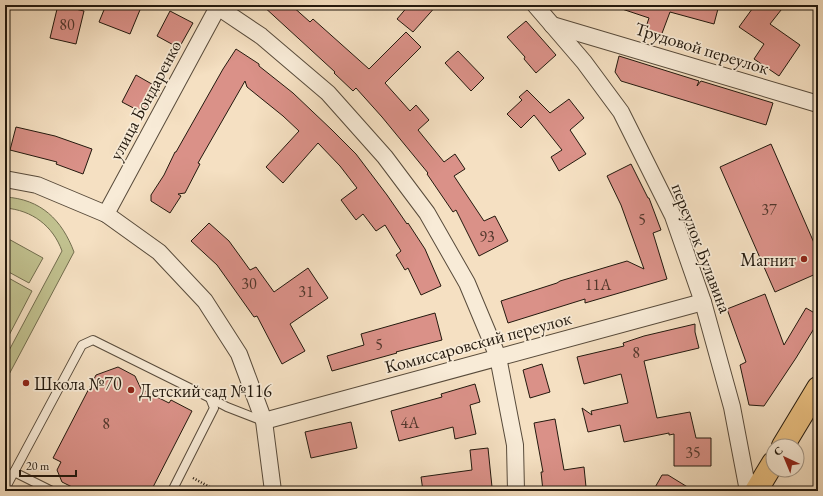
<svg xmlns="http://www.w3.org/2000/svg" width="823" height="496" viewBox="0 0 823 496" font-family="'EB Garamond',serif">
	<rect width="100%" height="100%" fill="#f5e0c2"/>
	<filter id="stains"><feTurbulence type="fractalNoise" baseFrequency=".005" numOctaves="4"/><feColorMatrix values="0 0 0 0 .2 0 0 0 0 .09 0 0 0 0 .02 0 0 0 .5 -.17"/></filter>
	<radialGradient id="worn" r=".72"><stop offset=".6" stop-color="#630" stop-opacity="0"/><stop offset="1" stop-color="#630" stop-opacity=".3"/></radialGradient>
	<!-- green -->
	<g fill="#c1c18f" stroke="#726d4e">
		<path d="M5,197C41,199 62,220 74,252L5,382V358L62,251C53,226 32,210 5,208Z"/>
		<polygon points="5,237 43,258 29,283 5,270"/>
		<polygon points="5,276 32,291 5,343"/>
	</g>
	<!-- building -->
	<g fill="#da9188" stroke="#23190e">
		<polygon points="58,5 84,11 76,44 50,38"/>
		<polygon points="106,5 142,5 130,34 99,22"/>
		<polygon points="262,5 291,5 310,22 313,19 369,69 406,32 421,47 385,83 410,111 416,105 429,120 418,130 444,162 455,154 465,169 454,176 484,221 495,216 508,241 479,256 456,210 453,212 427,174 428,173 382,117 356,88 353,91 334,73 335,72"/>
		<polygon points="409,5 437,5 413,32 397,19"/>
		<polygon points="620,5 719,5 714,24 670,12 661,36 645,30 649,18 619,8"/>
		<polygon points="755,5 785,5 770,24 800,45 779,76 754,59 764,44 739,27"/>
		<polygon points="170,11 193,23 179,48 157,36"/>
		<polygon points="526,21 556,55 536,73 524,59 525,57 507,37"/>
		<polygon points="236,49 259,64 259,66 293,93 332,130 356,154 387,195 407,224 408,223 425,249 441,286 421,295 408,268 405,270 396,255 401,251 385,225 376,231 363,214 356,220 341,200 357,188 340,166 318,143 283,183 266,167 299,131 283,116 247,87 245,81 198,163 200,164 185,193 178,194 181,196 170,213 151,201 151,195 164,175 175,152 176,152 223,69"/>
		<polygon points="458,51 484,78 471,91 445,63"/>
		<polygon points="619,56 699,81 697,86 701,81 773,103 766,125 621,81 615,72"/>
		<polygon points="136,75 157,87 143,113 122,102"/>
		<polygon points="527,90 550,113 569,99 584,118 570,130 586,154 559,171 551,157 562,150 534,115 521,128 507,114 522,100 519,97"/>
		<polygon points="16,127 55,136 92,149 83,174 56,164 57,162 10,150"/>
		<polygon points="771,144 818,252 818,273 775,292 720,167"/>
		<polygon points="631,164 648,198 649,198 661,230 653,233 667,279 585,303 585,299 508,323 501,301 557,283 560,281 627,261 644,269 621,205 607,176"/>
		<polygon points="209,223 229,241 250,270 256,267 274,292 308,268 328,298 290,324 305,351 282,364 257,316 254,317 217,265 191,241"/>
		<polygon points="765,294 784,345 806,308 818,315 818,322 796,358 764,406 749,405 740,365 746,362 727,309"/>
		<polygon points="435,313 442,340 396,352 397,353 332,371 327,356 364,345 361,334"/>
		<polygon points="695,324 695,332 699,348 644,361 657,418 690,412 696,438 711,438 711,466 674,466 674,434 669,435 669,433 624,442 620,425 588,432 582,408 592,415 591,411 628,403 621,374 584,384 577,357 624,346 623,343 644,336"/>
		<polygon points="542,364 550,392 530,398 523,370"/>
		<polygon points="118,367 135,376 141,389 169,403 171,400 192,411 151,491 98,491 92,488 78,490 62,482 57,470 61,462 53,458 96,375"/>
		<polygon points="475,384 480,402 470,405 476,434 455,439 453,427 399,441 391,411 442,397 441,394"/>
		<polygon points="555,419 564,470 584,467 586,487 543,491 541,472 543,472 534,423"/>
		<polygon points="351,422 357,448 311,458 305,432"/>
		<polygon points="488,448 492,487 452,491 423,491 421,477 472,470 470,450"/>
		<polygon points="662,475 668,475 694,491 653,491"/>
	</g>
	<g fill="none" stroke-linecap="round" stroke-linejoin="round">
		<defs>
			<g id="service">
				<polyline points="210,398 227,407 263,421"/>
				<polyline points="14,472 52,491"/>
				<polyline points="5,489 82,345 93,340 210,398 214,408 172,491"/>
			</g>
			<g id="minor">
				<polyline points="215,5 261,36 328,93 385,157 427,213 467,283 498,357 515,445 516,491"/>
				<polyline points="535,5 584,62 621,112 673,216 703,302 732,407 748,491"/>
				<polyline points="552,25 818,104"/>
				<polyline points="5,179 37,185 106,214 159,252 205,301 239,354 264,421 273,491"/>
				<polyline points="106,214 219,5"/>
				<polyline points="264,421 703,302"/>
			</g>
			<g id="primary">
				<polyline points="783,446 818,388"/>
				<polyline points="756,491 773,463"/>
			</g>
		</defs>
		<!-- service casing -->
		<use href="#service" stroke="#584b3b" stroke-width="10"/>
		<!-- minor casing -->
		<use href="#minor" stroke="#584b3b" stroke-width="18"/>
		<!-- primary casing -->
		<use href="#primary" stroke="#23190e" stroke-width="24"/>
		<!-- path -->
		<polyline stroke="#23190e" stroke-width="2.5" stroke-dasharray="1 2" stroke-linecap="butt" points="193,478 217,491"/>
		<!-- service -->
		<use href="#service" stroke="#f8ebd7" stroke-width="8"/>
		<!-- minor -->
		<use href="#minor" stroke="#f8ebd7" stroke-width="16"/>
		<!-- primary -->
		<use href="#primary" stroke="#eac081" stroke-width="22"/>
	</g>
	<!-- markers -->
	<g fill="#8f2418" stroke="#f8ebd7" stroke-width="1.5">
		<circle cx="804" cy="259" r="4"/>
		<circle cx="26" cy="383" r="4"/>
		<circle cx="131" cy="390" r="4"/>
	</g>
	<g text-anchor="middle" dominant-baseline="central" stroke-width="3.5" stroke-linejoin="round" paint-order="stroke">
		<!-- number labels -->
		<g font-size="16" fill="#51372c">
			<text x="67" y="24">80</text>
			<text x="769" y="209">37</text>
			<text x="642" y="219">5</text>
			<text x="487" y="236">93</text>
			<text x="249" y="283">30</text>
			<text x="598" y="284">11А</text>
			<text x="306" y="291">31</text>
			<text x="379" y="344">5</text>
			<text x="636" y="352">8</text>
			<text x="410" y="422">4А</text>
			<text x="106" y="423">8</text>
			<text x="693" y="452">35</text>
		</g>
		<!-- street labels -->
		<g font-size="18" fill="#23190e" stroke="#f8ebd7">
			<text transform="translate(702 48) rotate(17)">Трудовой переулок</text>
			<text transform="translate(145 100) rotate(-62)">улица Бондаренко</text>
			<text transform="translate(702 248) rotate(69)">переулок Булавина</text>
			<text transform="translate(478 342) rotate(-15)">Комиссаровский переулок</text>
		</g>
		<!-- poi labels -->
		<g font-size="18" fill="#23190e" stroke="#f8ebd7" text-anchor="start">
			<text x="796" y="259" text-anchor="end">Магнит</text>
			<text x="34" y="383">Школа №70</text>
			<text x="139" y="390">Детский сад №116</text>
		</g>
	</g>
	<!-- margin -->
	<rect width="823" height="496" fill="none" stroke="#f5e0c2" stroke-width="20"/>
	<rect x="6" y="6" width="811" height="484" fill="none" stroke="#23190e" stroke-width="2"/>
	<rect x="10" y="10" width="803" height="476" fill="none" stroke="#23190e"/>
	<!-- north arrow -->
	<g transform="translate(785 458) rotate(316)"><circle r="19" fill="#f8ebd7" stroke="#a39787"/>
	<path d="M0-3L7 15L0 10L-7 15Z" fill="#8f2418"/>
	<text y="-6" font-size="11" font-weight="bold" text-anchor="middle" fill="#23190e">С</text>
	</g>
	<!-- scale -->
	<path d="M20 470v6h56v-6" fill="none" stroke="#23190e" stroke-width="2"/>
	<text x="26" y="470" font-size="12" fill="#23190e" stroke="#f8ebd7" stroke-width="3" paint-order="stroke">20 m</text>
	<rect width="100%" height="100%" filter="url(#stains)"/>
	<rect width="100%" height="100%" fill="url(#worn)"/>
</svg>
